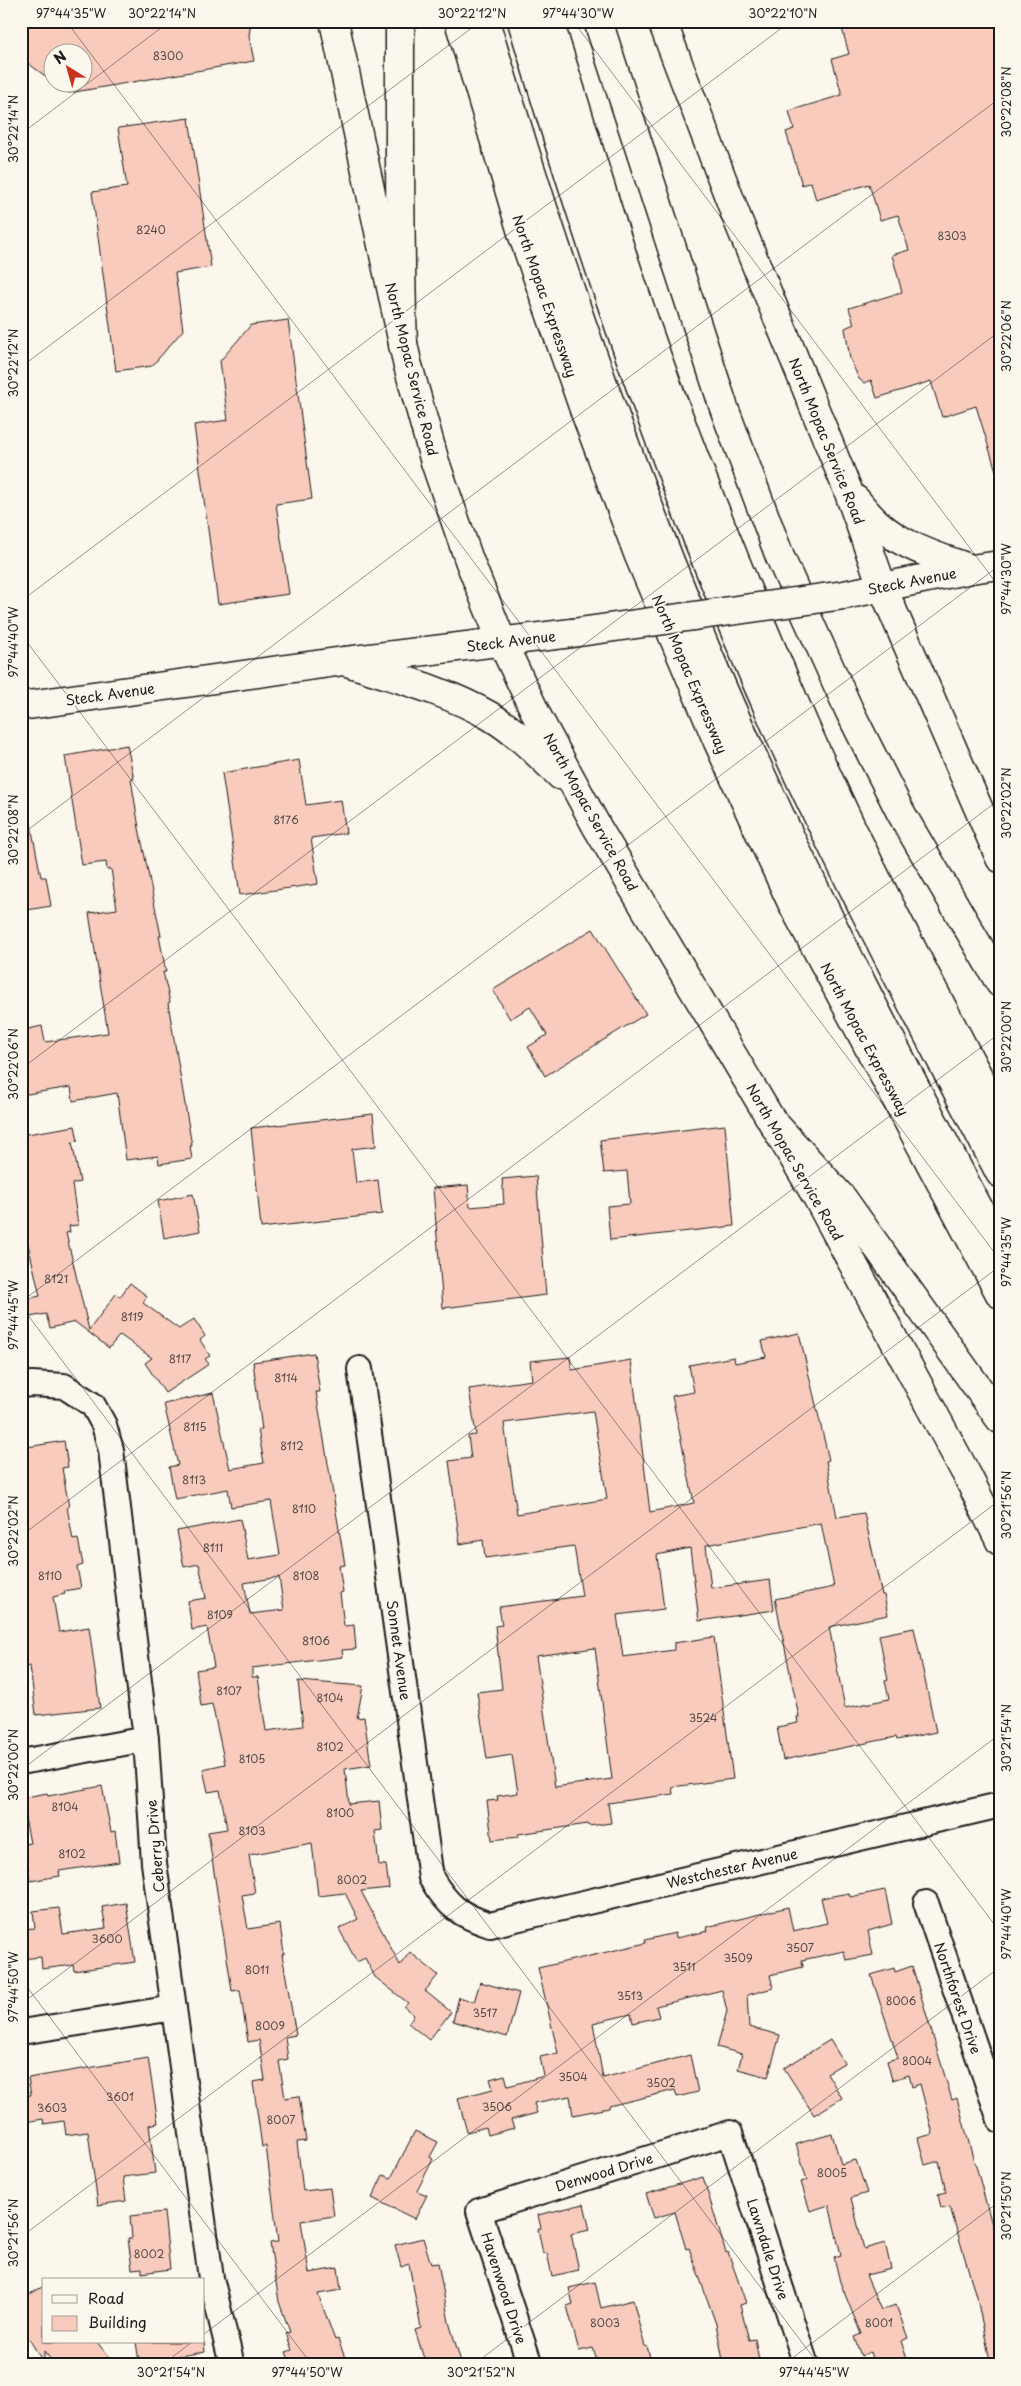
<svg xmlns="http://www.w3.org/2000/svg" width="1021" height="2386" viewBox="0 0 1021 2386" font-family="'Playpen Sans',sans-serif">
	<rect width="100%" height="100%" fill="#fbf7ec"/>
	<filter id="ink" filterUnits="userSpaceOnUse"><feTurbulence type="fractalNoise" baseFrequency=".02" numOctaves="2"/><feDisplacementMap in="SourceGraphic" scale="10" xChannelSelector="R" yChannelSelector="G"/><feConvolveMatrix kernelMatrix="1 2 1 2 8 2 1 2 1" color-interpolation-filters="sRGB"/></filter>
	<g filter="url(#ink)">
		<!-- building -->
		<g fill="#f9cbbd" stroke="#1c1c1c" fill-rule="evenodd">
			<polygon points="21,21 251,21 249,36 254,61 69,93 55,82 82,82 82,52 52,52 52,81 21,58"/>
			<polygon points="840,21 1000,21 1000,470 996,471 976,406 942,417 931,381 877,398 871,380 864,383 859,379 850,359 845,328 854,324 849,308 902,292 892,255 909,250 898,215 880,220 869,184 816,200 811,182 802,185 786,132 794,129 789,111 842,95 832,59 849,54"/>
			<polygon points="189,118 211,267 175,273 183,330 152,366 116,371 92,192 127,187 118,128"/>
			<polygon points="288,320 312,499 276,504 289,594 218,604 194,425 228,420 220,361 251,325"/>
			<polygon points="127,745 134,779 131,779 139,828 161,936 159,936 166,972 163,972 170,1002 168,1003 192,1146 190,1146 192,1159 159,1164 158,1156 126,1160 117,1093 73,1101 71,1087 21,1095 21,1039 25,1038 24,1030 42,1026 45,1042 108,1033 89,913 117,909 111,869 107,870 106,862 82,865 65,756"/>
			<polygon points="299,760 306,805 341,800 346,833 311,838 318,884 240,895 222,773"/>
			<polygon points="29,815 41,877 46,877 51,906 21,911 21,816"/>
			<polygon points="593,929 646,1014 545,1076 528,1047 547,1035 530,1007 510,1019 493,990"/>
			<polygon points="373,1114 376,1146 352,1149 356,1183 378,1180 382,1214 261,1228 251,1128"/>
			<polygon points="725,1125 734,1226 610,1240 607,1206 630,1204 627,1171 604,1173 600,1140"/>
			<polygon points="75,1126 78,1141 72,1142 80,1182 72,1184 78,1225 69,1226 70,1232 66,1233 89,1330 116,1294 120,1297 130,1283 147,1296 143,1303 179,1329 194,1319 205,1336 200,1340 210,1356 205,1359 209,1364 165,1393 145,1363 152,1358 120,1335 109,1348 75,1322 50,1328 46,1314 25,1318 21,1300 40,1296 28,1244 21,1245 21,1135"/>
			<polygon points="536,1176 546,1295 443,1308 433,1188 468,1185 470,1207 504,1204 502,1179"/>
			<polygon points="193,1194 200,1231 164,1238 158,1201"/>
			<path d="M799,1333L829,1460L826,1461L837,1517L864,1513L882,1595H884L888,1615L829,1627L845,1708L889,1699L885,1681L888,1680L879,1635L914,1628L936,1732L897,1740L896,1737L783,1760L777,1727L798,1723L797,1717H799L775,1599L834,1587L821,1523L706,1545L711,1588L770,1580L774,1610L699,1621L690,1548L657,1555L664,1609L617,1615L623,1657L674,1650V1643L714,1637L733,1779L672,1787L673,1794L608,1803L611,1823L589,1826L588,1824L518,1834V1837L492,1840L487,1801L498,1800L497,1796L518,1793L512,1755L487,1759L477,1692L502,1689L495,1626L502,1625L499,1607L582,1596L574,1546L485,1558L483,1540L460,1544L449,1461L471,1458L468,1436L476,1435L469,1389L532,1380L530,1361L570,1357L572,1370L631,1360L650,1512L694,1503L672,1396L694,1392L689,1365L734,1357L735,1363L766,1357L762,1341ZM593,1411L607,1499L517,1514L504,1423ZM595,1648L612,1779L555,1787L536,1656Z"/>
			<path d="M314,1353L320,1392H316L345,1565L339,1566L343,1592L340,1593L344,1626L354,1625L356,1649L342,1650L343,1657L252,1668V1677H258L266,1731L303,1726L298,1681L363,1686L357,1718L364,1717L371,1765L345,1769L349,1804L379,1801L382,1830L375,1831L379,1865H386L389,1888L361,1891L400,1965L410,1952L438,1975L425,1991L451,2012L429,2040L408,2023L414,2015L404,2007L408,2003L375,1977L365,1958L357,1962L339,1929L358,1919L345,1893L318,1896L312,1843L249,1855L255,1893L242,1895L248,1929L280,1924L284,1954H282L296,2035L285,2037L288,2059L279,2061L285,2098L299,2096L306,2141L297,2142L303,2191L330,2188L334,2216L301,2221L309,2273L338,2268L341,2290L318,2294L335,2340L338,2339L345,2358L329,2365H291L286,2352L292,2350L286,2333L290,2332L279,2302L270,2243L278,2242L266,2146L262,2147L253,2082L265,2080L259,2040L248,2042L240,1990L232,1991L208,1832L227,1829L220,1790L208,1792L203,1769L225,1764L212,1704L201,1706L196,1670L214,1667L207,1627L192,1630L188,1601L206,1598L199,1564L184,1567L177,1531L240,1519L248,1560L280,1555L271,1501L231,1507L228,1489L175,1499L169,1467L178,1465L164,1404L213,1393L230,1469L264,1463L258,1430H262L253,1362ZM279,1577L284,1610L250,1614L244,1583Z"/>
			<polygon points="64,1441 68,1467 62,1468 69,1507 67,1507 73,1540 78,1539 83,1565 77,1567 81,1588 64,1591 65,1594 53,1597 59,1632 89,1627 100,1708 36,1715 30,1666 21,1668 21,1617 27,1616 21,1583 21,1448"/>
			<polygon points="102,1786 111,1832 115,1831 119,1862 59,1871 60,1876 30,1881 24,1844 30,1843 21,1798 47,1793 48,1796"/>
			<polygon points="885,1890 892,1924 868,1931 873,1955 846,1960 844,1951 802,1960 803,1967 770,1975 773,1988 747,1995 749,2027 780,2035 768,2077 738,2069 742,2054 717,2047 727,2011 722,1990 656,2006 659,2017 633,2023 631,2014 593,2023 603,2078 690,2055 698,2092 677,2097 675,2090 609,2106 609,2108 573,2115 570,2096 534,2103 537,2113 511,2120 514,2128 488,2135 486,2127 467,2132 458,2098 493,2089 490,2079 505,2075 508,2086 544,2076 540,2057 558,2053 538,1968 646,1943 645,1940 675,1933 676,1938 708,1931 707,1927 788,1907 793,1931 827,1923 821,1898 849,1893 850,1897"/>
			<polygon points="126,1903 135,1962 74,1971 73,1965 42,1969 41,1957 21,1959 21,1929 35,1928 33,1911 59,1908 63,1934 106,1928 102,1907"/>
			<polygon points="912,1966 952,2100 957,2098 974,2162 975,2162 994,2232 996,2231 1000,2244 1000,2365 991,2365 978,2303 950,2207 941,2209 938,2194 946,2192 939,2161 925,2165 918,2138 933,2134 920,2084 912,2087 909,2075 892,2080 887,2061 898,2058 871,1975 894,1968 895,1972"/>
			<polygon points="480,1982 519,1993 507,2037 453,2021 459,1997 474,2002"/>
			<polygon points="830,2040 844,2063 827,2073 842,2098 814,2115 784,2068"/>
			<polygon points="148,2058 158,2123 149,2125 155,2173 123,2177 126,2201 98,2205 88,2132 66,2135 64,2121 44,2124 43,2119 21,2123 21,2096 31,2095 28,2078"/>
			<polygon points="415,2131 438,2142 430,2157 433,2159 417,2191 427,2195 415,2219 372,2198 383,2175 391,2178"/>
			<polygon points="832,2134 841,2164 856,2160 867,2193 851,2198 864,2249 885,2243 891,2269 866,2275 881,2310 896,2305 908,2338 901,2341 909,2365 874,2365 870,2352 861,2356 854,2337 861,2334 840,2282 834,2257 841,2255 829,2205 810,2211 801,2182 807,2180 796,2144"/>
			<polygon points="703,2177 726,2253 728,2252 746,2303 740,2305 749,2340 755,2339 760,2365 724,2365 716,2324 689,2248 686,2249 675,2212 654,2218 646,2194"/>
			<polygon points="584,2204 590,2230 571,2234 579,2270 552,2276 547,2253 543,2254 538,2229 541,2228 538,2215"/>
			<polygon points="164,2212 170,2269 142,2273 142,2268 132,2269 128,2238 132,2238 130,2216"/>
			<polygon points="423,2238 431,2264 438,2263 449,2322 462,2365 426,2365 415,2330 421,2328 409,2264 401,2267 395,2245"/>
			<polygon points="595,2282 601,2308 633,2300 645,2347 647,2346 652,2365 598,2365 593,2348 579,2351 567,2306 573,2304 569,2288"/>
			<polygon points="44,2286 44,2342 97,2342 115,2365 55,2365 44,2351 44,2364 21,2325 21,2299"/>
			<polygon points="136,2342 204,2342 205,2352 139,2362"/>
		</g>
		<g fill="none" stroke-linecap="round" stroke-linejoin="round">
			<defs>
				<g id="minor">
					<path d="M360,1369L431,1878C448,1906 459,1915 490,1925L1000,1805"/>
					<polyline points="21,1385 32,1384 64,1386 93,1405 104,1425 111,1450 146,1739 154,1863 211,2278 232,2365"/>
					<polyline points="21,1762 146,1739"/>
					<polyline points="926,1903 1000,2120"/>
					<polyline points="21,2032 174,2008"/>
					<polyline points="530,2365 479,2211 730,2133 806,2365"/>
				</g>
				<g id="tertiary">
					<polyline points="844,595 971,569 1000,565"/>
					<polyline points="21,706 344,661 572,633"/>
				</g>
				<g id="secondary">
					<polyline points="334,21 407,362 435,462 469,560 502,642 538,718 597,827 817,1197 968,1477 1000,1541"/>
					<polyline points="598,21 724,408 780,557 849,710 901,813 1000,983"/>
					<polyline points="662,21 737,218 849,493 882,586 1000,858"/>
					<path d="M856,500C863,508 869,516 877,523C903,547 939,557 971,569"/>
					<path d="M344,661C392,677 445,690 490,716C517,732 538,754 560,775"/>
				</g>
				<g id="motorway">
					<path d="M400,21C400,129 399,237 403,345"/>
					<polyline points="459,21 523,236 585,412 639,556 718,742 791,901 1000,1294"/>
					<path d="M485,21C563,285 654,545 770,794C841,949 921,1098 1000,1249"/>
					<path d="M522,21C599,280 687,536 801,781C864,913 932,1043 1000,1173"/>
					<path d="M549,21C580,120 609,219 643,317C688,449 741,578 796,706C856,846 929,982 1000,1118"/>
					<polyline points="772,1121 843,1199 1000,1419"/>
				</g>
			</defs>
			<!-- minor casing -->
			<use href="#minor" stroke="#1c1c1c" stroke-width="28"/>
			<!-- tertiary casing -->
			<use href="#tertiary" stroke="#1c1c1c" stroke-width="31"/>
			<!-- secondary casing -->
			<use href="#secondary" stroke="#1c1c1c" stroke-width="31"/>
			<!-- motorway casing -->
			<use href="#motorway" stroke="#1c1c1c" stroke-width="31"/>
			<!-- minor -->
			<use href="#minor" stroke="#fbf7ec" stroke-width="24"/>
			<!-- tertiary -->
			<use href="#tertiary" stroke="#fbf7ec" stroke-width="28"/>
			<!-- secondary -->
			<use href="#secondary" stroke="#fbf7ec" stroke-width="28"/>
			<!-- motorway -->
			<use href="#motorway" stroke="#fbf7ec" stroke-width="28"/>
			<defs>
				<polyline id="tertiary-bridge" points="572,633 844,595"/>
			</defs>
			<!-- tertiary-bridge casing -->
			<use href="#tertiary-bridge" stroke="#1c1c1c" stroke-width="31" stroke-linecap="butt"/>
			<!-- tertiary-bridge -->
			<use href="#tertiary-bridge" stroke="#fbf7ec" stroke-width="28"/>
		</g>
	</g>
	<!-- ticks -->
	<path fill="none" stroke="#1c1c1c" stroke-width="1" stroke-opacity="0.45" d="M66,21L1000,1260M573,21L1000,588M21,134L170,21M21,367L481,21M21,601L791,21M21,634L1000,1932M21,835L1000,98M21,1069L1000,331M21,1302L1000,565M21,1306L819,2365M21,1536L1000,799M21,1770L1000,1033M21,1979L312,2365M21,2004L1000,1266M21,2237L1000,1500M204,2334L1000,1734M162,2365L192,2342M473,2365L1000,1967M783,2365L1000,2201"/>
	<g text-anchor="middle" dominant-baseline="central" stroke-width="4" stroke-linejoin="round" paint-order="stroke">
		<!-- number labels -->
		<g font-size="11" fill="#534844">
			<text x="168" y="55">8300</text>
			<text x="151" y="229">8240</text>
			<text x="952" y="235">8303</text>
			<text x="286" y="819">8176</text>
			<text x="56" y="1278">8121</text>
			<text x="132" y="1316">8119</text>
			<text x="180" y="1358">8117</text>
			<text x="286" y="1377">8114</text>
			<text x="195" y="1426">8115</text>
			<text x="292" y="1445">8112</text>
			<text x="194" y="1479">8113</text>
			<text x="304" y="1508">8110</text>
			<text x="213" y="1547">8111</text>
			<text x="50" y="1575">8110</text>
			<text x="306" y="1575">8108</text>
			<text x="220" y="1614">8109</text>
			<text x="316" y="1640">8106</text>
			<text x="229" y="1690">8107</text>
			<text x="330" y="1697">8104</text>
			<text x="703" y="1717">3524</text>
			<text x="330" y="1746">8102</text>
			<text x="252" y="1758">8105</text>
			<text x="65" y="1806">8104</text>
			<text x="340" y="1812">8100</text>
			<text x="252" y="1830">8103</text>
			<text x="72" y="1853">8102</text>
			<text x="352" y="1879">8002</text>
			<text x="107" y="1938">3600</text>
			<text x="800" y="1947">3507</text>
			<text x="738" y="1957">3509</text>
			<text x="684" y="1966">3511</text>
			<text x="257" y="1969">8011</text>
			<text x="630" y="1995">3513</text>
			<text x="901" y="2000">8006</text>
			<text x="485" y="2012">3517</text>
			<text x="270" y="2025">8009</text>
			<text x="917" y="2060">8004</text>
			<text x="573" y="2076">3504</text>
			<text x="661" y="2082">3502</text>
			<text x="120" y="2096">3601</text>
			<text x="497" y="2106">3506</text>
			<text x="52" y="2107">3603</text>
			<text x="281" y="2119">8007</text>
			<text x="832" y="2172">8005</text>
			<text x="149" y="2253">8002</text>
			<text x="605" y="2322">8003</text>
			<text x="879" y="2322">8001</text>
		</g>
		<!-- street labels -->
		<g font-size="14" fill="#1c1c1c" stroke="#fbf7ec">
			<text transform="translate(545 296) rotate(71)">North Mopac Expressway</text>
			<text transform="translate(412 369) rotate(76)">North Mopac Service Road</text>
			<text transform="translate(827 441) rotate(68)">North Mopac Service Road</text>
			<text transform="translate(912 581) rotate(-11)">Steck Avenue</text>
			<text transform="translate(511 641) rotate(-7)">Steck Avenue</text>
			<text transform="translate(690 674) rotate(67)">North Mopac Expressway</text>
			<text transform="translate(110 694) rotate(-8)">Steck Avenue</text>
			<text transform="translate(591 812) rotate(61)">North Mopac Service Road</text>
			<text transform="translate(865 1039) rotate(62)">North Mopac Expressway</text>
			<text transform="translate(795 1162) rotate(60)">North Mopac Service Road</text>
			<text transform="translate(399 1650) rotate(82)">Sonnet Avenue</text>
			<text transform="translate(155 1846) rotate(-95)">Ceberry Drive</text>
			<text transform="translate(732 1868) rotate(-13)">Westchester Avenue</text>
			<text transform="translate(958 1998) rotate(71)">Northforest Drive</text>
			<text transform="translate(604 2172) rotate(-17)">Denwood Drive</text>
			<text transform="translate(768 2249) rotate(72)">Lawndale Drive</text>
			<text transform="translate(504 2288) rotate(72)">Havenwood Drive</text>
		</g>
	</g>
	<!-- margin -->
	<rect width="1021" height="2386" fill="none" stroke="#fbf7ec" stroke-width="55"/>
	<!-- legend -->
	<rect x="42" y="2278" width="162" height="65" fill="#fbf7ec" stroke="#a29f99"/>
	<rect x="52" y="2295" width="25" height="8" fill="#fbf7ec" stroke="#a29f99"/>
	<text x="88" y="2304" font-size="15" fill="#1c1c1c">Road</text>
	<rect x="52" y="2316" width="25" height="15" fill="#f9cbbd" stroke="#a29f99"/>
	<text x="88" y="2328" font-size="15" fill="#1c1c1c">Building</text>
	<!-- north arrow -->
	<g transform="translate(68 68) rotate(323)"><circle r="24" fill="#fbf7ec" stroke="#a29f99"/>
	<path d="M0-4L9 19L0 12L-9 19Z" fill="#c8321e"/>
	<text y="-8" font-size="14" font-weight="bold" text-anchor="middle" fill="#1c1c1c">N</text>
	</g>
	<rect x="28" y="28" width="966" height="2330" fill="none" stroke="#1c1c1c" stroke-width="2"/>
	<g font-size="12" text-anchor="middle" fill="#1c1c1c">
		<text x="71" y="18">97°44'35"W</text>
		<text x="162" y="18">30°22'14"N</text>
		<text x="472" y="18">30°22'12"N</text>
		<text x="578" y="18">97°44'30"W</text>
		<text x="783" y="18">30°22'10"N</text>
		<text transform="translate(1007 102) rotate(-90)" y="4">30°22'08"N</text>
		<text transform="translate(14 129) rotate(-90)" y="4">30°22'14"N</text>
		<text transform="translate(1007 336) rotate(-90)" y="4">30°22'06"N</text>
		<text transform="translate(14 363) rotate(-90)" y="4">30°22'12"N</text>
		<text transform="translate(1007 579) rotate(-90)" y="4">97°44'30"W</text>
		<text transform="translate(14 642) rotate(-90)" y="4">97°44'40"W</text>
		<text transform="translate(1007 803) rotate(-90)" y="4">30°22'02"N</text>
		<text transform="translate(14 830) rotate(-90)" y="4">30°22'08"N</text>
		<text transform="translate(1007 1037) rotate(-90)" y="4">30°22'00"N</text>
		<text transform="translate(14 1064) rotate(-90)" y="4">30°22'06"N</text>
		<text transform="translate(1007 1252) rotate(-90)" y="4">97°44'35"W</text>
		<text transform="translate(14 1315) rotate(-90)" y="4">97°44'45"W</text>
		<text transform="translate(1007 1505) rotate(-90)" y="4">30°21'56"N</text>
		<text transform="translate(14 1531) rotate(-90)" y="4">30°22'02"N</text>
		<text transform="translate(1007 1738) rotate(-90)" y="4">30°21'54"N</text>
		<text transform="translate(14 1765) rotate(-90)" y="4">30°22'00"N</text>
		<text transform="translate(1007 1924) rotate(-90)" y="4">97°44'40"W</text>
		<text transform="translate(14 1987) rotate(-90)" y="4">97°44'50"W</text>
		<text transform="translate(1007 2206) rotate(-90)" y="4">30°21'50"N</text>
		<text transform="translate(14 2233) rotate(-90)" y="4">30°21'56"N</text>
		<text x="171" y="2377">30°21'54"N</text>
		<text x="307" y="2377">97°44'50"W</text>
		<text x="481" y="2377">30°21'52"N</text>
		<text x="814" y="2377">97°44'45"W</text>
	</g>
</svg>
